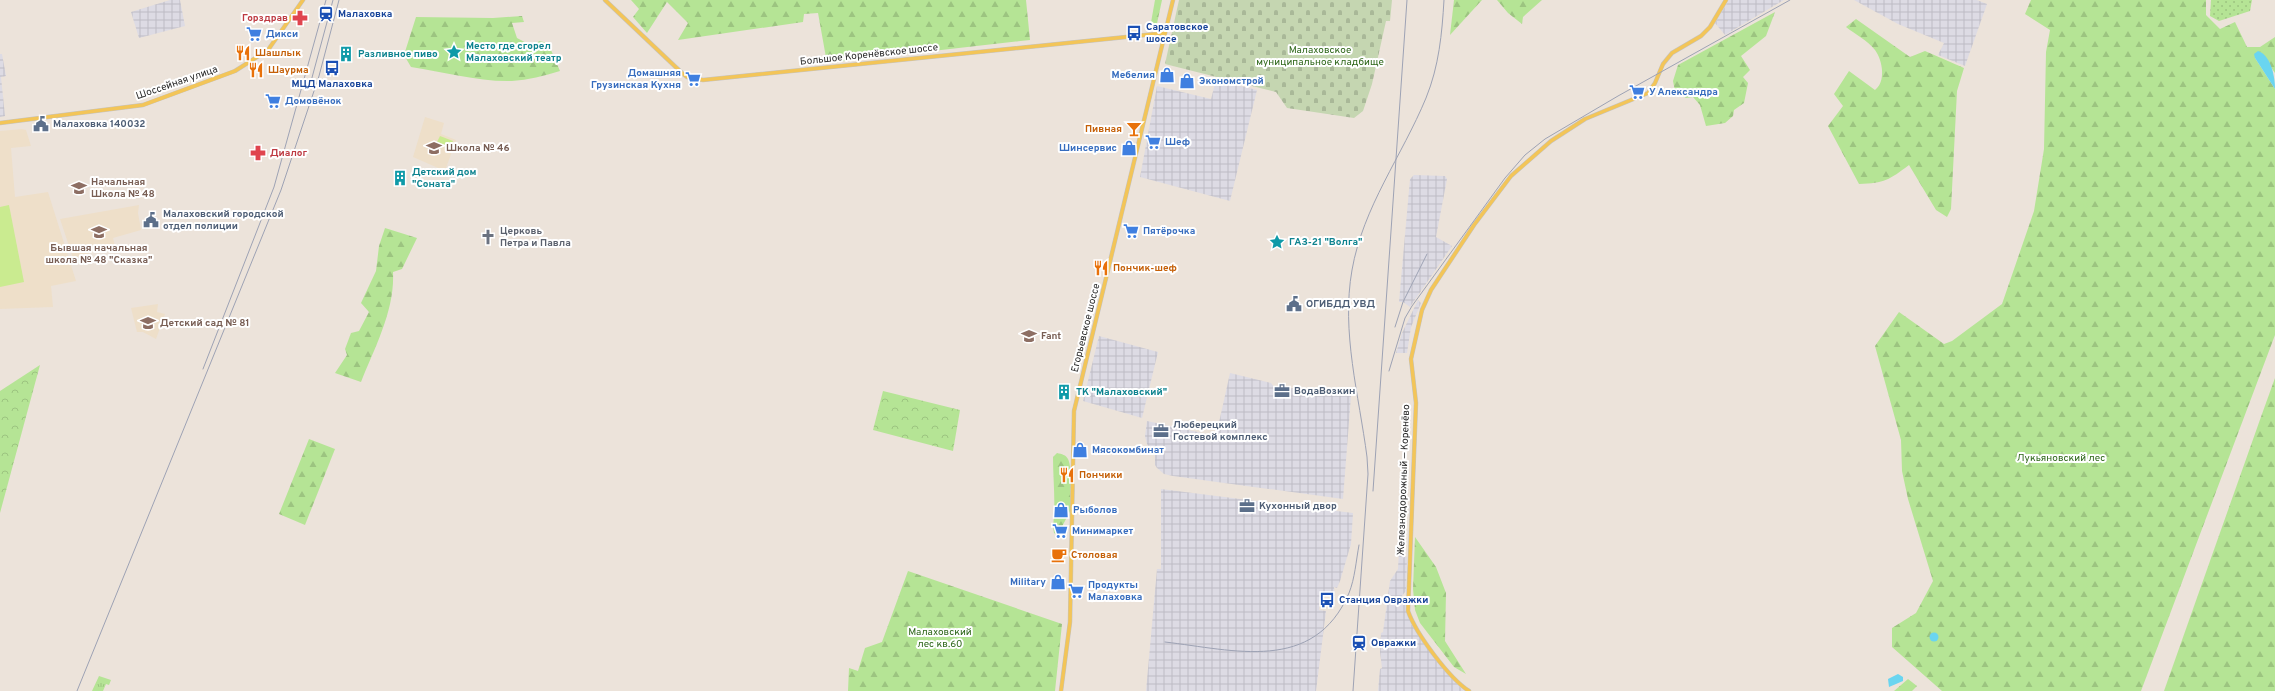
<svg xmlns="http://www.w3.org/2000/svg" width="2275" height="691" viewBox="0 0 2275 691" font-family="Overpass,sans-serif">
	<defs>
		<pattern id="industrial-grid" width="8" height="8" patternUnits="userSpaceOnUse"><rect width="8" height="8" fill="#dddbe4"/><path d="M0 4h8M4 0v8" fill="none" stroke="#bebcc4"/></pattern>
		<pattern id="grass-tufts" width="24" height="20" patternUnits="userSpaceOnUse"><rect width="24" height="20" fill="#b5e495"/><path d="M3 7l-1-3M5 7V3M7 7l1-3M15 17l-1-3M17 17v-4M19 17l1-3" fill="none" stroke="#9cc480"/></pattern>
		<pattern id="forest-firs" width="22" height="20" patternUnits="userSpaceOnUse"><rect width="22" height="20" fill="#b5e495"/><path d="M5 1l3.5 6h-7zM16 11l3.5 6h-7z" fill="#9cc480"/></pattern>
		<pattern id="cemetery-stones" width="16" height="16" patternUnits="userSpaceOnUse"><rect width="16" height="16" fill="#c5d6b1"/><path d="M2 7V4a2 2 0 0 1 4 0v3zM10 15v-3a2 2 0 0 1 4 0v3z" fill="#a9b898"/></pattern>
		<pattern id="park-crowns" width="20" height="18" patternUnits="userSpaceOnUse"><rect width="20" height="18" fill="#b5e495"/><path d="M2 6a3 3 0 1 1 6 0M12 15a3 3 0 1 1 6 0" fill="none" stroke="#9cc480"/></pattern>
		<pattern id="garden-dots" width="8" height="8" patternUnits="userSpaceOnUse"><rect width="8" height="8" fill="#b5e495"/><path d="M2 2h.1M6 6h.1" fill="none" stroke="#9cc480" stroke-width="1.8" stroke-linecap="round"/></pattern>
	</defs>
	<rect width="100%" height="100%" fill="#ece3da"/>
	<!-- industrial -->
	<g fill="url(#industrial-grid)">
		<polygon points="170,0 180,0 185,26 139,38 131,12"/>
		<polygon points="1729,0 1784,0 1725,35 1715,23"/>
		<polygon points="1854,0 1977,0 1987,4 1965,66 1938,55 1944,43 1898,24"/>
		<polygon points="0,54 2,54 6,76 1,77 5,116 0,117"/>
		<polygon points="1216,80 1257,90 1230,201 1140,177 1157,86 1211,99"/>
		<polygon points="1414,175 1445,176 1447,179 1436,237 1452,246 1410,307 1403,302 1399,302 1410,179"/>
		<polygon points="1418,300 1421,303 1411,327 1407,353 1396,353 1402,333"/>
		<polygon points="1099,336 1158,352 1142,418 1083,401"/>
		<polygon points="1230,373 1271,383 1275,388 1286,390 1293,388 1351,396 1343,499 1173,476 1164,474 1157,468 1155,465 1155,453 1147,444 1145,436 1147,421 1216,436"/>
		<polygon points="1161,489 1353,513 1351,544 1340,581 1337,588 1334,587 1335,596 1320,597 1319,610 1326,611 1316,691 1146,691 1157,569 1161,569"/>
		<polygon points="1404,548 1404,556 1407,557 1406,591 1401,597 1406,598 1411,624 1444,670 1464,691 1378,691 1380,669 1382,668 1380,652 1381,633 1383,632 1390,581 1398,569 1399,550"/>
	</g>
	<!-- education -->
	<g fill="#eedfc9">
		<polygon points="425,117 444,123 441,134 456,140 445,171 413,157"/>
		<polygon points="22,129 26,130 31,146 11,148 15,197 48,192 76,281 51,286 53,307 0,309 0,131"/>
		<polygon points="139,205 138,213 141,230 113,238 115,246 73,258 60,219"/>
		<polygon points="158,304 157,312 165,314 156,339 143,332 137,332 131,308"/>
	</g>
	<!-- grass -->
	<polygon fill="url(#grass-tufts)" points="99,676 111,680 109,685 106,684 103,691 92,691"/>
	<!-- forest -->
	<g fill="url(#forest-firs)">
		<polygon points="631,0 1026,0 1030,40 827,63 818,13 804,14 803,22 678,40 688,23 667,2 647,33 633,17 639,9"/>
		<polygon points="1155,0 1162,0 1156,28 1150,28"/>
		<polygon points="1454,0 1482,0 1450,35"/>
		<polygon points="1497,0 1542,0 1523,17 1522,24 1508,13"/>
		<polygon points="2031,0 2206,0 2206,15 2220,29 2235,22 2247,47 2260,47 2275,37 2275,73 2260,52 2255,58 2275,89 2275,335 2141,691 1942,691 1892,647 1892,628 1916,613 1933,581 1908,499 1902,471 1901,440 1875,346 1899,312 1944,344 1952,341 2002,304 2034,211 2044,149 2046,52 2050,30 2025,14"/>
		<polygon points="1775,12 1766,36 1741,56 1750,70 1743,77 1748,83 1744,103 1734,110 1733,116 1725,123 1706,126 1700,105 1693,97 1686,98 1675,91 1673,81 1678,65"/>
		<path d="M522,16L524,22L512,23L517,38L534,47L539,41L548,43L560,71C544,76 528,80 512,81C479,82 444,72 411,67L404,55L416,17L493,18Z"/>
		<path d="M1856,19L1910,57L1925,51L1964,68L1957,91L1951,209L1947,217L1936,210L1909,165C1889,180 1885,183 1859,184L1828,126L1843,106L1834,94L1849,71L1875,90C1886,82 1883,61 1875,50C1868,41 1855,34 1846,27Z"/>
		<path d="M385,228L417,238L402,269L393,272C395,310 375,347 361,382L335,373L347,355L345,349L351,333L359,331L369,312L361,303L376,271L379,246Z"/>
		<polygon points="2275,378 2275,691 2164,691 2262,414"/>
		<polygon points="309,439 335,449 305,525 279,514"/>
		<path d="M1057,453C1062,454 1066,455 1068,459C1073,470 1070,498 1070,511C1067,519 1062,524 1060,533L1057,535L1054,533L1053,527C1056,503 1053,481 1053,457Z"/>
		<polygon points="1415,537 1436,567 1446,593 1445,641 1466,674 1454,667 1420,623 1415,610 1413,589"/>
		<polygon points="908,571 1062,624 1055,691 848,691 849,668 858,671 865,648 882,642"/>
		<polygon points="1908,679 1917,686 1912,691 1894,691"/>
	</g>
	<!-- cemetery -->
	<polygon fill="url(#cemetery-stones)" points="1179,0 1392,0 1390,21 1386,21 1372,84 1363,111 1354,118 1287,108 1276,92 1165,64"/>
	<!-- park -->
	<g fill="url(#park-crowns)">
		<polygon points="40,365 0,513 0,391"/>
		<polygon points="883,391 960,410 953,451 873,430"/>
	</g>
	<!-- garden -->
	<polygon fill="url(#garden-dots)" points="2211,0 2252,0 2250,11 2219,21 2210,16"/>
	<!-- pitch -->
	<g fill="#caeb90">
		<polygon points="440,136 453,141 451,147 437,142"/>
		<polygon points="9,205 24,282 0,287 0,207"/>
	</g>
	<!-- water -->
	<g fill="#6ad5f0">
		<path d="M2258,51C2271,55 2275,77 2275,89L2255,58L2254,54Z"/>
		<circle cx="1934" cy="637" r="4.5"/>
		<polygon points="1898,674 1903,677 1903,681 1889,687 1888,679"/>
	</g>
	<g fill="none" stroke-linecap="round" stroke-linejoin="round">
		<defs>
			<g id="major">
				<polyline points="605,0 682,73 687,77 703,80 1165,33"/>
				<polyline points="0,123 143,105 235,71 268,50 303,0"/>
				<polyline points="1061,691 1070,622 1074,411 1173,0"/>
				<path d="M1469,691C1449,678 1416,634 1408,611L1416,403L1411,359L1422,310L1431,290L1474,225L1511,176L1551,141L1585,119L1648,93L1655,83L1663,64L1672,53L1701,36L1710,27L1726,0"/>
			</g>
		</defs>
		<!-- major casing -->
		<use href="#major" stroke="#c3c3c3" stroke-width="4.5"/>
		<!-- major -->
		<use href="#major" stroke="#f3c558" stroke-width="3.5"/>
		<!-- rail -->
		<g stroke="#9da2b4" stroke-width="1">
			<polyline points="310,85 333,0"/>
			<polyline points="1395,327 1403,302 1427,254"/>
			<polyline points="203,369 274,187 326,0"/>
			<polyline points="1389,371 1405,318 1412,306 1505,178 1525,155 1545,139 1618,96 1790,0"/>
			<polyline points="1373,491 1407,0"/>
			<path d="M1165,642C1234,650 1314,674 1349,593C1355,578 1356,561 1359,545"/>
			<polyline points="77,691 281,190 319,76 339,0"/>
			<path d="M1353,691L1368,474L1367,457C1359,395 1341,332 1352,270C1363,207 1402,156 1426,98C1439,66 1442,34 1444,0"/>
		</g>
	</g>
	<!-- icons -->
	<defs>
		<symbol id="station-bare" viewBox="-9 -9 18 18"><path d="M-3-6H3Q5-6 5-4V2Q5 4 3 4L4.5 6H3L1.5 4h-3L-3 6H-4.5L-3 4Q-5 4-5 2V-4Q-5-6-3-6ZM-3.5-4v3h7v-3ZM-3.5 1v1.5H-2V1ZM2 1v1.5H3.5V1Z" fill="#1a4fb4" stroke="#fff" stroke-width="2.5" paint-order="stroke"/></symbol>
		<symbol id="pharmacy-bare" viewBox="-9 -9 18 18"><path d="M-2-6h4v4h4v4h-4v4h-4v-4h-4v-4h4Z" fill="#e0444e" stroke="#fff" stroke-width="2.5" paint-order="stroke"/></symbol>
		<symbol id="bus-bare" viewBox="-9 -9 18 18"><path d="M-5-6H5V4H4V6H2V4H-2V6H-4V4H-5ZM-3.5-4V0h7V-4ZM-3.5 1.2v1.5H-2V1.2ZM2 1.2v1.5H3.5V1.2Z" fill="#1a4fb4" stroke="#fff" stroke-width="2.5" paint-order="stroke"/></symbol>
		<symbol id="supermarket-bare" viewBox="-9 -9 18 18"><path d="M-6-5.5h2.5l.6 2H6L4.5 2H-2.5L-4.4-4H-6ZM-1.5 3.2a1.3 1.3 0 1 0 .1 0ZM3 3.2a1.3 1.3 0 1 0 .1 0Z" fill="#3f7fe0" stroke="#fff" stroke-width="2.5" paint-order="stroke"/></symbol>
		<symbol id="sight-bare" viewBox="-9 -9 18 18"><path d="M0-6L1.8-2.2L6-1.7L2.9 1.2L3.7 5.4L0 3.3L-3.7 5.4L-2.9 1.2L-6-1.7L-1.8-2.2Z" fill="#0f9aa8" stroke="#fff" stroke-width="2.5" paint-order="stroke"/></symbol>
		<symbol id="restaurant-bare" viewBox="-9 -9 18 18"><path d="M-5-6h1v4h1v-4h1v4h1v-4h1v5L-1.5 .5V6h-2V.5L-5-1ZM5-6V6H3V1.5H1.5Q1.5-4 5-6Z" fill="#e8710a" stroke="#fff" stroke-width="2.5" paint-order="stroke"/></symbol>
		<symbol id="building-bare" viewBox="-9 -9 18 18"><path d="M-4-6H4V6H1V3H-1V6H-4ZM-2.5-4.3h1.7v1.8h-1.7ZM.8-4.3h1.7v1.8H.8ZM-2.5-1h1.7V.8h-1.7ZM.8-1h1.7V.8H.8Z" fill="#0f9aa8" stroke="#fff" stroke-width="2.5" paint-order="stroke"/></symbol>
		<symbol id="shop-bare" viewBox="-9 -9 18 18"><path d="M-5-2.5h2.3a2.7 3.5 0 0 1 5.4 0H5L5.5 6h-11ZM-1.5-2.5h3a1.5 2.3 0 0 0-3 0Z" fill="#3f7fe0" stroke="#fff" stroke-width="2.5" paint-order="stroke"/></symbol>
		<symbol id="civic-bare" viewBox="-9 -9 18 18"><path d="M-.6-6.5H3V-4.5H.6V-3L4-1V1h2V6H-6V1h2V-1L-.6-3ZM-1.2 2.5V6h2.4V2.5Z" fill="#5c6f8a" stroke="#fff" stroke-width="2.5" paint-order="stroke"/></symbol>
		<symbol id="bar-bare" viewBox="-9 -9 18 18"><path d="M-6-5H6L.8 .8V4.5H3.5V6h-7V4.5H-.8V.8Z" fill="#e8710a" stroke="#fff" stroke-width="2.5" paint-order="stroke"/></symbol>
		<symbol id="school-bare" viewBox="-9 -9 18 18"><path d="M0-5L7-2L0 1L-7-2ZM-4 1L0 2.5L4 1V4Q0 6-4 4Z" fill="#8d6e63" stroke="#fff" stroke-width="2.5" paint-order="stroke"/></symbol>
		<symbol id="church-bare" viewBox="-9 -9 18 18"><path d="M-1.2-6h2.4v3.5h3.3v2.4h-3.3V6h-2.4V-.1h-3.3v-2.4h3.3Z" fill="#6b7280" stroke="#fff" stroke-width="2.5" paint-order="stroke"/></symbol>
		<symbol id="office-bare" viewBox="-9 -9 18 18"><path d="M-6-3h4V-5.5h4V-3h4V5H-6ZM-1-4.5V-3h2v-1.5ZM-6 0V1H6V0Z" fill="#5c6f8a" stroke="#fff" stroke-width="2.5" paint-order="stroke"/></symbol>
		<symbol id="cafe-bare" viewBox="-9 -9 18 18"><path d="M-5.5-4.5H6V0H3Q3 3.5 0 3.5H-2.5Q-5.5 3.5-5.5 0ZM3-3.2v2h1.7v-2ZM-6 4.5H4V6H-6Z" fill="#e8710a" stroke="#fff" stroke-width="2.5" paint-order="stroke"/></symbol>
	</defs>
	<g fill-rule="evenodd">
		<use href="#station-bare" x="315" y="3" width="22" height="22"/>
		<use href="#pharmacy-bare" x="289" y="7" width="22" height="22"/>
		<use href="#bus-bare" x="1123" y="22" width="22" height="22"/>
		<use href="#supermarket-bare" x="243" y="23" width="22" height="22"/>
		<use href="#sight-bare" x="443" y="41" width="22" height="22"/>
		<use href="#restaurant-bare" x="232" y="42" width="22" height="22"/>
		<use href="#building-bare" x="335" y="43" width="22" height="22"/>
		<use href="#bus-bare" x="321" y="57" width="22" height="22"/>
		<use href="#restaurant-bare" x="245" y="59" width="22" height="22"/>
		<use href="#shop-bare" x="1156" y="64" width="22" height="22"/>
		<use href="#supermarket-bare" x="682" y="68" width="22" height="22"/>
		<use href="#shop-bare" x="1176" y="70" width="22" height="22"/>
		<use href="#supermarket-bare" x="1626" y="81" width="22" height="22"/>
		<use href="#supermarket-bare" x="262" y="90" width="22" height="22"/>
		<use href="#civic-bare" x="30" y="113" width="22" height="22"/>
		<use href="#bar-bare" x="1123" y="118" width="22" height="22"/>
		<use href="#supermarket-bare" x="1142" y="131" width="22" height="22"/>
		<use href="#school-bare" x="423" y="137" width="22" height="22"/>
		<use href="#shop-bare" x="1118" y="137" width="22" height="22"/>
		<use href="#pharmacy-bare" x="247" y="142" width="22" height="22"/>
		<use href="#building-bare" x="389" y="167" width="22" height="22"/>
		<use href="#school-bare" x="68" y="177" width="22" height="22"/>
		<use href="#civic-bare" x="140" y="209" width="22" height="22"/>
		<use href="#supermarket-bare" x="1120" y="220" width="22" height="22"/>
		<use href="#school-bare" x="88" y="221" width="22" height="22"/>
		<use href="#church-bare" x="477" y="226" width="22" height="22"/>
		<use href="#sight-bare" x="1266" y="231" width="22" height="22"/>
		<use href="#restaurant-bare" x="1090" y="257" width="22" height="22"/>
		<use href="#civic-bare" x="1283" y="293" width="22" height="22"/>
		<use href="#school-bare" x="137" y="312" width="22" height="22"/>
		<use href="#school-bare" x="1018" y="325" width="22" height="22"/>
		<use href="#office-bare" x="1271" y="380" width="22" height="22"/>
		<use href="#building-bare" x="1053" y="381" width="22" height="22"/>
		<use href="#office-bare" x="1150" y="420" width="22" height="22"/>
		<use href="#shop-bare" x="1069" y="439" width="22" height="22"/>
		<use href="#restaurant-bare" x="1056" y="464" width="22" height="22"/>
		<use href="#office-bare" x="1236" y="495" width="22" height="22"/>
		<use href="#shop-bare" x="1050" y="499" width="22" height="22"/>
		<use href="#supermarket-bare" x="1049" y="520" width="22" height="22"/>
		<use href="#cafe-bare" x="1048" y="544" width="22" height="22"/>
		<use href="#shop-bare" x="1047" y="571" width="22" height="22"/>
		<use href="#supermarket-bare" x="1065" y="580" width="22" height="22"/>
		<use href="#bus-bare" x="1316" y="589" width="22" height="22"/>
		<use href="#station-bare" x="1348" y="632" width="22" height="22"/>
	</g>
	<g text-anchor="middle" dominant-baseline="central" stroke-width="4" stroke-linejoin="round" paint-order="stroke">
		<!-- transit labels -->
		<g font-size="10" font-weight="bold" fill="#164399" stroke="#fff" text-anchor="start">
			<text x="338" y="14">Малаховка</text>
			<text x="1146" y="27">Саратовское<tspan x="1146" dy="12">шоссе</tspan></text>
			<text x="332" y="84" text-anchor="middle">МЦД Малаховка</text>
			<text x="1339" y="600">Станция Овражки</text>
			<text x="1371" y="643">Овражки</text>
		</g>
		<!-- health labels -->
		<g font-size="10" font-weight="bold" fill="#be3a42" stroke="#fff" text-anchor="end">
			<text x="288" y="18">Горздрав</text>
			<text x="270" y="153" text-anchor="start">Диалог</text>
		</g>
		<!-- shop labels -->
		<g font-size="10" font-weight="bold" fill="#366cbe" stroke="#fff" text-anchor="start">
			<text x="266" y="34">Дикси</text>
			<text x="681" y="73" text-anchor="end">Домашняя<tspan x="681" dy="12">Грузинская Кухня</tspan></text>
			<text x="1155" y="75" text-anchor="end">Мебелия</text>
			<text x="1199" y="81">Экономстрой</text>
			<text x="1649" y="92">У Александра</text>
			<text x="285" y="101">Домовёнок</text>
			<text x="1165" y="142">Шеф</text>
			<text x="1117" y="148" text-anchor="end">Шинсервис</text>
			<text x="1143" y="231">Пятёрочка</text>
			<text x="1092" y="450">Мясокомбинат</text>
			<text x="1073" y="510">Рыболов</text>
			<text x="1072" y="531">Минимаркет</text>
			<text x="1046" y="582" text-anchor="end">Military</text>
			<text x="1088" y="585">Продукты<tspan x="1088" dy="12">Малаховка</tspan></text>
		</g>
		<!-- culture labels -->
		<g font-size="10" font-weight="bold" fill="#0d838f" stroke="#fff" text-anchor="start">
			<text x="466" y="46">Место где сгорел<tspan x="466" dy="12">Малаховский театр</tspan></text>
			<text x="358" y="54">Разливное пиво</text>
			<text x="412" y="172">Детский дом<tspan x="412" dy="12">"Соната"</tspan></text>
			<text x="1289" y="242">ГАЗ-21 "Волга"</text>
			<text x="1076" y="392">ТК "Малаховский"</text>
		</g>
		<!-- park labels -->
		<g font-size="10" fill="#2d6618" stroke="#fff">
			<text x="1320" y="50">Малаховское<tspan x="1320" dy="12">муниципальное кладбище</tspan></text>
			<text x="2061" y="458">Лукьяновский лес</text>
			<text x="940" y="632">Малаховский<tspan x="940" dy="12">лес кв.60</tspan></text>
		</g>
		<!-- food labels -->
		<g font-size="10" font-weight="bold" fill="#c56008" stroke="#fff" text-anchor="start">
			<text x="255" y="53">Шашлык</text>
			<text x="268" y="70">Шаурма</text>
			<text x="1122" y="129" text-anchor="end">Пивная</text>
			<text x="1113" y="268">Пончик-шеф</text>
			<text x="1079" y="475">Пончики</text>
			<text x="1071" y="555">Столовая</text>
		</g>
		<!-- street labels -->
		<g font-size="10" fill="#292929" stroke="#fff">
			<text transform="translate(869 55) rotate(-6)">Большое Коренёвское шоссе</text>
			<text transform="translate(177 83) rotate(-19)">Шоссейная улица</text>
			<text transform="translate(1086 328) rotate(-76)">Егорьевское шоссе</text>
			<text transform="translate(1404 480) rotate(-88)">Железнодорожный — Коренёво</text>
		</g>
		<!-- service labels -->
		<g font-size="10" font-weight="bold" fill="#4e5e75" stroke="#fff" text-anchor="start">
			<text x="53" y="124">Малаховка 140032</text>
			<text x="163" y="214">Малаховский городской<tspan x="163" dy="12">отдел полиции</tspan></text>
			<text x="1306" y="304">ОГИБДД УВД</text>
			<text x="1294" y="391">ВодаВозкин</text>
			<text x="1173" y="425">Люберецкий<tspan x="1173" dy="12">Гостевой комплекс</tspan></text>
			<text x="1259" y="506">Кухонный двор</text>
		</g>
		<!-- education labels -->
		<g font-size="10" font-weight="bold" fill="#785e54" stroke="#fff" text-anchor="start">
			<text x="446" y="148">Школа № 46</text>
			<text x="91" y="182">Начальная<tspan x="91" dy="12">Школа № 48</tspan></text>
			<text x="99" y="248" text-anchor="middle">Бывшая начальная<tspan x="99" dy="12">школа № 48 "Сказка"</tspan></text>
			<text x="160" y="323">Детский сад № 81</text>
			<text x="1041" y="336">Fant</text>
		</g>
		<!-- worship labels -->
		<g font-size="10" font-weight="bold" fill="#5b616d" stroke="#fff" text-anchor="start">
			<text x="500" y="231">Церковь<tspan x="500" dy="12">Петра и Павла</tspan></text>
		</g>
	</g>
</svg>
